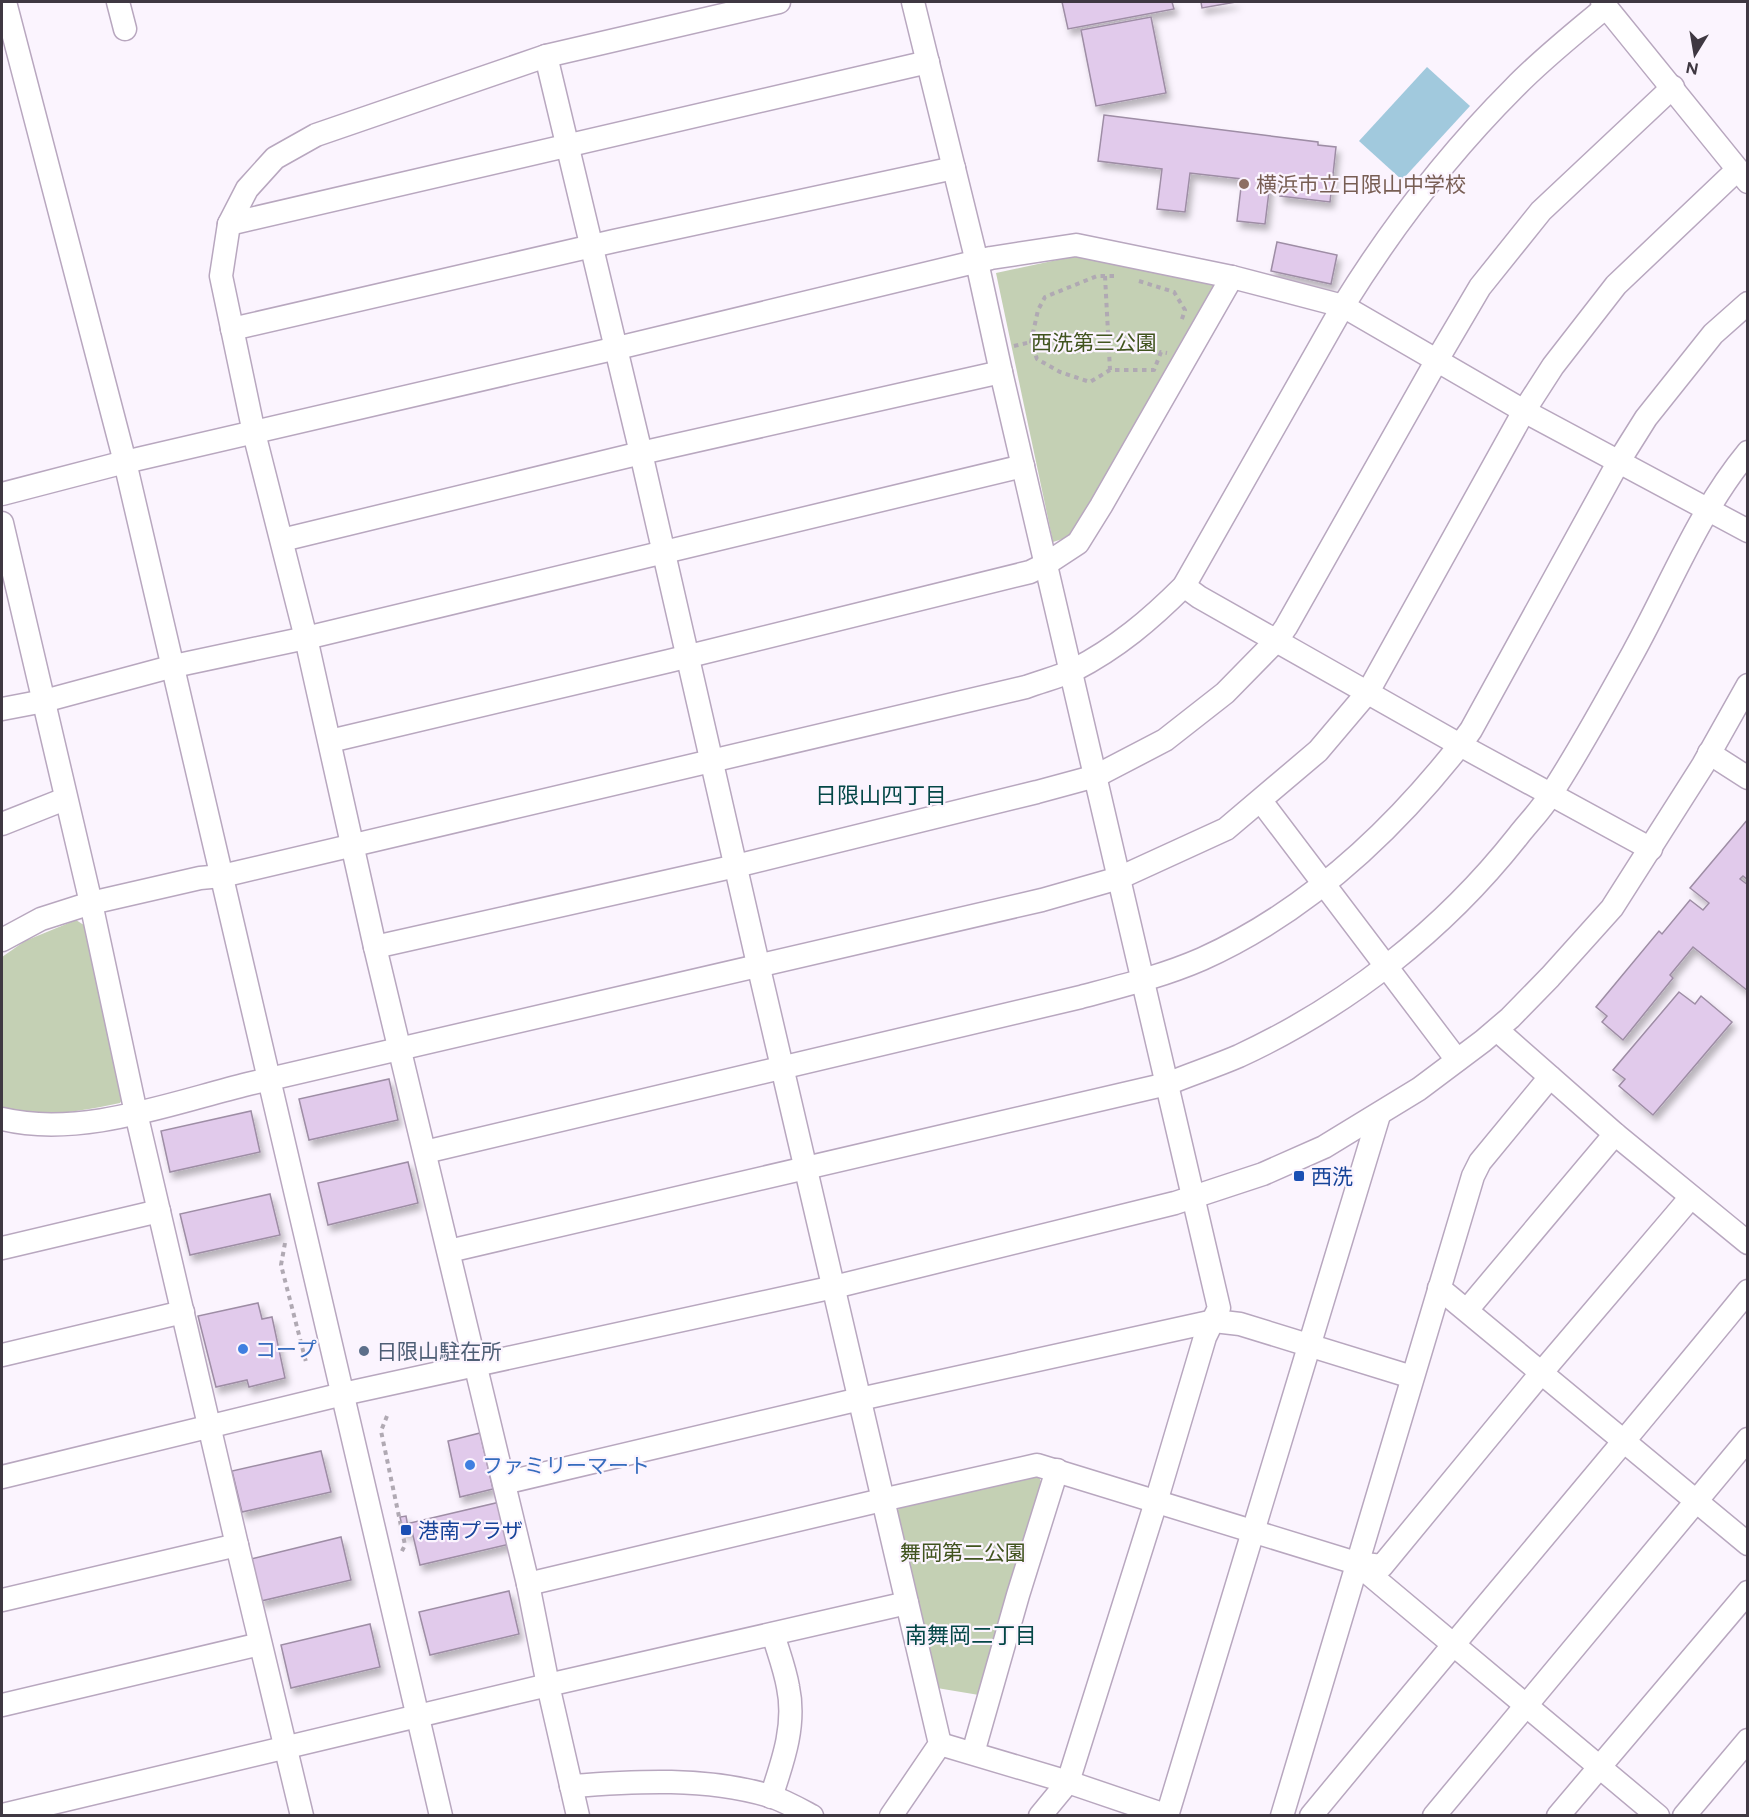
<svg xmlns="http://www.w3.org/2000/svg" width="1749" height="1817" viewBox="0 0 1749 1817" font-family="Figtree,'Noto Sans JP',sans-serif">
	<defs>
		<filter id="shadow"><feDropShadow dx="3.5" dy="6" stdDeviation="3" flood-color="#0004"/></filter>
	</defs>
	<rect width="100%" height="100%" fill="#fbf4fe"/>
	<!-- green -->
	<g fill="#c4d0b4">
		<polygon points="1080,255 1213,285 1216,293 1091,512 1069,537 1053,542 996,273"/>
		<path d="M76,920L87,927L127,1093L120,1103C81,1111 41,1119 2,1109V957L25,941Z"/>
		<polygon points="1033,1476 1039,1477 1043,1486 979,1695 937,1688 895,1514 900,1507"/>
	</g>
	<!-- water -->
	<polygon fill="#a1c9dd" points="1427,67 1470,106 1402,180 1359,141"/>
	<!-- building -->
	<g fill="#e1caeb" stroke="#9e8da5" stroke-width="1.5" filter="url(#shadow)">
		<polygon points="1062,2 1172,2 1174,9 1068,29"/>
		<polygon points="1201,2 1236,2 1202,8"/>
		<polygon points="1151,17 1166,93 1096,106 1081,30"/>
		<polygon points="1104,115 1318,142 1318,145 1336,147 1330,202 1280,196 1281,184 1270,183 1265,224 1237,221 1242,179 1190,173 1185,212 1157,209 1162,169 1098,161"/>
		<polygon points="1277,242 1337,255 1331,284 1271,271"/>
		<polygon points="1748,819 1748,880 1743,876 1740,879 1748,885 1748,991 1693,947 1670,975 1673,978 1623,1040 1602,1022 1607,1016 1596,1007 1659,931 1662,934 1690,900 1703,910 1709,903 1690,888"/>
		<polygon points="1679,992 1695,1004 1701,996 1732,1022 1653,1115 1619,1086 1625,1079 1613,1070"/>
		<polygon points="389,1079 398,1120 309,1140 299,1099"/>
		<polygon points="251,1111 260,1152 170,1172 161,1131"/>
		<polygon points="408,1162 418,1203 328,1225 318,1183"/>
		<polygon points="270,1194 280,1235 190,1255 180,1214"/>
		<polygon points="258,1303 262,1319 272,1317 285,1378 249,1387 247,1380 216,1387 198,1316"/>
		<polygon points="480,1433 493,1489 460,1497 448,1441"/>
		<polygon points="321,1451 331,1492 242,1512 232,1471"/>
		<polygon points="500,1502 510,1544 420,1565 410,1523"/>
		<polygon points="406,1516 409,1533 404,1534 400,1517"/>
		<polygon points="341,1537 351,1580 261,1601 251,1559"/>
		<polygon points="509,1591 519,1634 430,1655 419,1612"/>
		<polygon points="370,1624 380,1667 291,1688 281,1645"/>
	</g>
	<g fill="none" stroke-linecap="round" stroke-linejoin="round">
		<defs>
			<g id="minor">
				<polyline points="5,2 125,462 441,1816"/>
				<polyline points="118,2 125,29"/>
				<polyline points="913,2 977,262 1001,372 1219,1308 1205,1337 1156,1502 1068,1782 1040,1816"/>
				<polyline points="1602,2 1748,182"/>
				<polyline points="546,56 641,453 758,964 940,1744 891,1816"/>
				<polyline points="229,224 928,62"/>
				<polyline points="232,329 614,241 954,168"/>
				<polyline points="2,494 125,462 630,345 991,258 1076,245 1232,277 1343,306 1524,411 1748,531"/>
				<polyline points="2,523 91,903 136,1113 237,1545 302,1816"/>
				<polyline points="282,540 641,453 1001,372"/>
				<polyline points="1184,586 1199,597 1460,745 1651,849"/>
				<polyline points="2,709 44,701 174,666 306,638 1023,466"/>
				<polyline points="330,741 669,661 1030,572 1046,564 1078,543 1101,506 1232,277"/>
				<polyline points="1709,753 1748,778"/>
				<polyline points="1261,801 1457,1060"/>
				<polyline points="2,824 65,799"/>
				<path d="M2,940L41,919L91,903L200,878L222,876L1026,687C1042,681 1059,677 1074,670C1117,648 1151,619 1184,586L1343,306C1392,227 1448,154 1514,88C1542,59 1575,33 1606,7"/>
				<polyline points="375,947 736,866 1037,792 1096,776 1165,740 1225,693 1277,640 1286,627 1437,360 1480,287 1541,211 1673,87"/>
				<polyline points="1497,1030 1615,1134 1748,1243"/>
				<path d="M2,1119C81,1138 171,1103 248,1084L1042,900L1119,878L1226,829L1318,751L1368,692L1524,411L1553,366L1616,285L1737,170"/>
				<path d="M425,1152L1081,997C1122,986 1163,976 1202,959C1306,912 1390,834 1460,745L1471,730L1619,461L1646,418L1713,334L1748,303"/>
				<polyline points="2,1248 159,1211"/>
				<path d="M449,1251L1167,1084C1191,1074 1216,1066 1239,1056C1347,1006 1444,930 1518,836C1529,822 1542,809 1551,794C1581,748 1607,700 1633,653C1670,586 1699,511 1748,452"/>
				<polyline points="1439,1288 1748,1544"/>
				<polyline points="1467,1310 1615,1134"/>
				<polyline points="2,1355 183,1312"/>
				<polyline points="2,1477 343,1394 834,1287 1175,1203 1263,1174 1324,1147 1419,1089 1483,1041 1510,1018 1550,977 1612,908 1703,765 1748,685"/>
				<polyline points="504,1483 860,1399 1214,1321 1240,1324 1412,1377"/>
				<polyline points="1356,1563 1658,1816"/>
				<polyline points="528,1584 882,1500 1037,1465 1356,1563 1382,1566 1542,1372 1691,1197"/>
				<polyline points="2,1600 237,1545"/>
				<polyline points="2,1705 260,1644"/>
				<polyline points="940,1744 1068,1782 1168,1816"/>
				<polyline points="973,1753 1018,1595 1057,1470"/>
				<path d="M571,1786C637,1781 706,1777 770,1796C785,1801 799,1809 812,1816"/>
				<path d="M771,1797C783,1761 796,1725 788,1687C785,1669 778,1651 773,1634"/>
				<polyline points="2,1815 548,1685 528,1584 375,947 306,638 254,433 221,276 229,224 247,189 275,158 316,135 546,56 779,2"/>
				<polyline points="578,1816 548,1685 907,1603"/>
				<polyline points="1167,1816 1379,1115"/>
				<polyline points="1282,1816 1473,1176 1480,1162 1550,1077"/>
				<path d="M1311,1816C1456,1640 1604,1467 1748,1291"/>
				<polyline points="1434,1816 1748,1439"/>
				<polyline points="1558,1816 1748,1592"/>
				<polyline points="1684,1816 1748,1740"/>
			</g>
		</defs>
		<!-- minor casing -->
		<use href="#minor" stroke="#b8a7bf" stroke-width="25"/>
		<!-- path -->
		<g stroke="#b0a9b3" stroke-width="4" stroke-dasharray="4.5 4.5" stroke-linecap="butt">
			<polyline points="1105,276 1110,370"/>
			<polyline points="1114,276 1097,276 1045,297 1038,310 1031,342 1037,359 1060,372 1090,382 1110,370 1154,370 1161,352 1167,353"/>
			<polyline points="1139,281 1174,292 1185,310 1181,322"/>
			<polyline points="1014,346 1031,342"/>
			<polyline points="285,1243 281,1265 306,1362"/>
			<polyline points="387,1416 381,1431 405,1545 400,1555"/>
		</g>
		<!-- minor -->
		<use href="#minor" stroke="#fff" stroke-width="22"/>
	</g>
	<!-- markers -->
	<circle fill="#8d6e63" stroke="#fbf4fe" stroke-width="2" cx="1244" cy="184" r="6"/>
	<g fill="#1a4fb4" stroke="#fbf4fe" stroke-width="2">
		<rect x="1293" y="1170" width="12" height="12" rx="3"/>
		<rect x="400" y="1524" width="12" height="12" rx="3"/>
	</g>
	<g fill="#3f7fe0" stroke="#fbf4fe" stroke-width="2">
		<circle cx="243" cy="1349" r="6"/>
		<circle cx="470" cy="1465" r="6"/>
	</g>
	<circle fill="#5c6f8a" stroke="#fbf4fe" stroke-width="2" cx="364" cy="1351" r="6"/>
	<g text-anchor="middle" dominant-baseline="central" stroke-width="4.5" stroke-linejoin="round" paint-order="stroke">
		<!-- education labels -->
		<g font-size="21" fill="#785e54" stroke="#fbf4fe" text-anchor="start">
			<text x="1256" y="184">横浜市立日限山中学校</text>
		</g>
		<!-- park labels -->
		<g font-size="21" fill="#41541f" stroke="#fbf4fe">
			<text x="1094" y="342">西洗第三公園</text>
			<text x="963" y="1552">舞岡第二公園</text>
		</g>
		<!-- transit labels -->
		<g font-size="21" fill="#164399" stroke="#fbf4fe" text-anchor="start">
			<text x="1311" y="1176">西洗</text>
			<text x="418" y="1530">港南プラザ</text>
		</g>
		<!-- shop labels -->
		<g font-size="21" fill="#366cbe" stroke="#fbf4fe" text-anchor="start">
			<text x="255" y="1349">コープ</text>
			<text x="482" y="1465">ファミリーマート</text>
		</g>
		<!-- service labels -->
		<g font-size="21" fill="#4e5e75" stroke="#fbf4fe" text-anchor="start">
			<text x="376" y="1351">日限山駐在所</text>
		</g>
		<!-- neighbourhood labels -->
		<g font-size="22" fill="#044747" stroke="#fbf4fe">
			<text x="881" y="795">日限山四丁目</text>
			<text x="971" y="1635">南舞岡二丁目</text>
		</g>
	</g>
	<!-- border -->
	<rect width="1749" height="1817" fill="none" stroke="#3f3842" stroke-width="6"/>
	<!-- north arrow -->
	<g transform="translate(1695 54) rotate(191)" stroke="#fbf4fe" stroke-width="4.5" paint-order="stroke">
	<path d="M0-4.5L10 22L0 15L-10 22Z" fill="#3f3842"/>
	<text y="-9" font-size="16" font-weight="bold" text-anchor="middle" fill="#3f3842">N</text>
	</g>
</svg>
